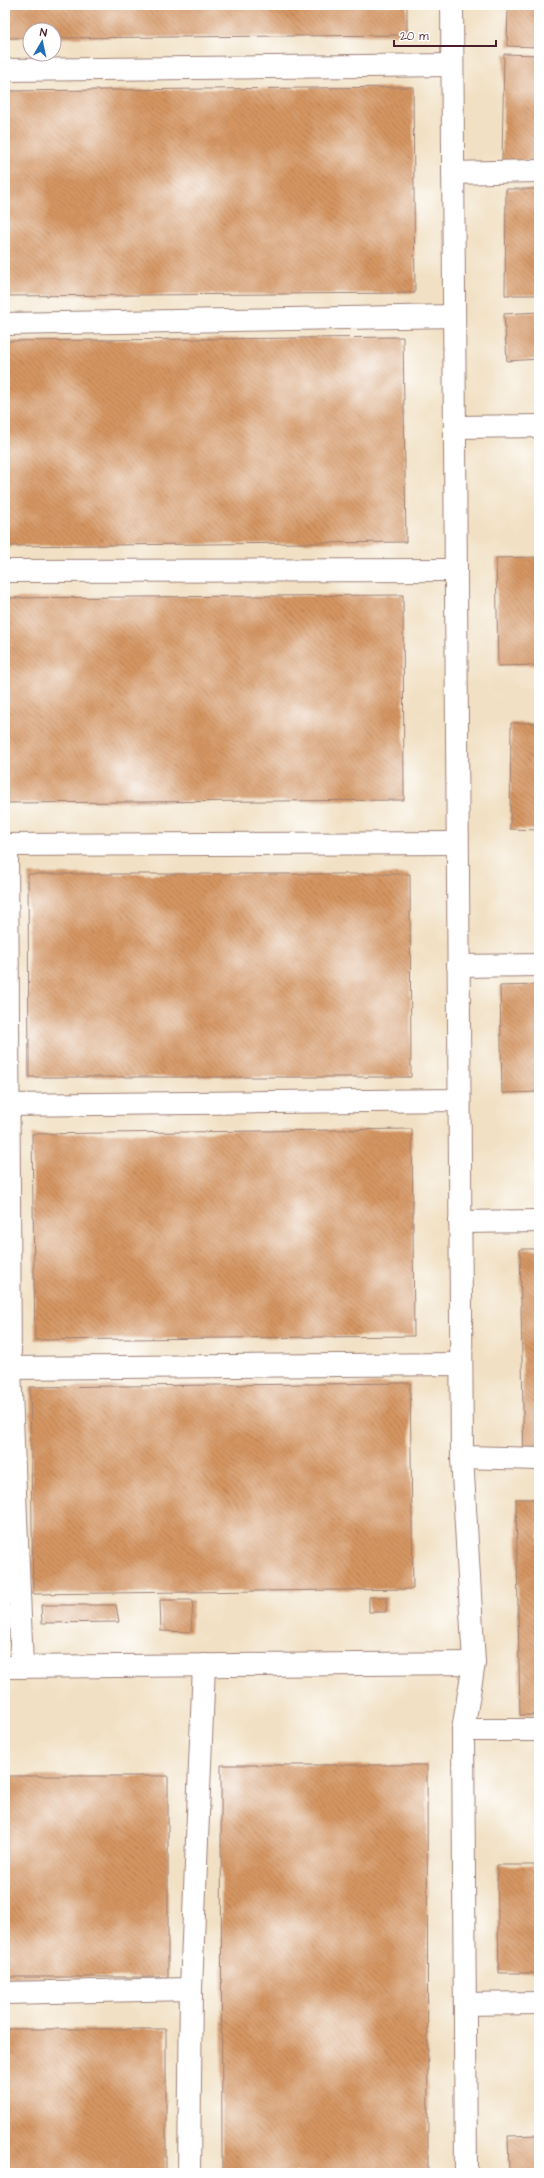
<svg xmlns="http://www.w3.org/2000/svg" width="544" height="2178" viewBox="0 0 544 2178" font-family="'Architects Daughter',sans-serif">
	<defs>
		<pattern id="building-back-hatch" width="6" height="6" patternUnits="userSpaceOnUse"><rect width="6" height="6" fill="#d59562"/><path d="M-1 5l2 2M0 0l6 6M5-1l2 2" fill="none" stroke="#af7951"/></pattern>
	</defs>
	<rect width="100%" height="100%" fill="#fff"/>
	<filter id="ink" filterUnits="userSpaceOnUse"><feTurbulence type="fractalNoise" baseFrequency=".025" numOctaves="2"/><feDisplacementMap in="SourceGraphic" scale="8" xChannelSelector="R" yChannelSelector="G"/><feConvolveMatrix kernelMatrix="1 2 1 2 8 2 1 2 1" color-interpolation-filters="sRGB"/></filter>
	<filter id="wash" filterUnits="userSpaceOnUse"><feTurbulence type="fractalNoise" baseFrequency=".012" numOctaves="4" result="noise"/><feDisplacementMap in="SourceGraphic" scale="16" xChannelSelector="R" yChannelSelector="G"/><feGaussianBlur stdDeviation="0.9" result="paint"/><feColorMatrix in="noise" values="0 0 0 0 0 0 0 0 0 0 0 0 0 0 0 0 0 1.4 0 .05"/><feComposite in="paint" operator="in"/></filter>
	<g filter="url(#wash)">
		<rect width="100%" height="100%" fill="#f1e0c3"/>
		<g id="blocks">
			<!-- building -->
			<g fill="url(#building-back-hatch)">
				<polygon points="5,5 407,5 407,35 54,38 54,30 30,30 30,38 5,38"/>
				<polygon points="508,5 539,5 539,47 507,46"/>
				<polygon points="504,54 539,55 539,161 502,161"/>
				<polygon points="413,87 415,293 5,296 5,91"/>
				<polygon points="506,189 539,189 539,295 505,295"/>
				<polygon points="539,312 539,359 507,361 504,314"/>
				<polygon points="403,337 406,542 5,546 5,341"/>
				<polygon points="539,557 539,665 498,666 496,558"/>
				<polygon points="403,595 404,800 5,803 5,598"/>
				<polygon points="511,723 539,723 539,830 510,829"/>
				<polygon points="28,874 410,874 411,1077 29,1077"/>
				<polygon points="539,985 539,1092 502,1093 500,986"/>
				<polygon points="412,1129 414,1336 35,1340 32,1134"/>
				<polygon points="520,1249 539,1249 539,1464 524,1464"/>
				<polygon points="410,1383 413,1589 33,1594 30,1387"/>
				<polygon points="516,1499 539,1499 539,1715 520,1715"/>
				<polygon points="369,1597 387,1597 386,1612 369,1612"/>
				<polygon points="160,1600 193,1600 191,1632 161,1631"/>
				<polygon points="41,1605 116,1605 119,1622 42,1623"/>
				<polygon points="221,1765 427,1765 428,2173 222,2173"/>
				<rect x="5" y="1776" width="163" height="201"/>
				<polygon points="497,1865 539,1865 539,1973 499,1973"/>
				<rect x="5" y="2029" width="161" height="144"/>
				<polygon points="539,2135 539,2173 509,2173 508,2136"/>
			</g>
		</g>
	</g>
	<g filter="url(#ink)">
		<use href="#blocks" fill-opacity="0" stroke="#9e8077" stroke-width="1"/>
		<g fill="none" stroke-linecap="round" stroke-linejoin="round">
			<defs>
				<g id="minor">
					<polyline points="452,5 462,1457 474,1663 463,1730 466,2173"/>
					<polyline points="5,70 452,65"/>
					<polyline points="453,173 539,171"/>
					<polyline points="5,324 454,316"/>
					<polyline points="455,427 539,426"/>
					<polyline points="5,571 456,570"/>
					<polyline points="5,845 457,843"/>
					<polyline points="7,845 10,1368 22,1667"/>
					<polyline points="458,966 539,965"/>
					<polyline points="5,1105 459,1100"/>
					<polyline points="460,1222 539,1221"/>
					<polyline points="5,1368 461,1364"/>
					<polyline points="462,1457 539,1459"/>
					<polyline points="5,1667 474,1663"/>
					<polyline points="463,1730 539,1730"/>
					<polyline points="5,1993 191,1989"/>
					<polyline points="465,2004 539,2003"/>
					<polyline points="189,2173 191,1989 204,1665"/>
				</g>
			</defs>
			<!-- minor casing -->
			<use href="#minor" stroke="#9e8077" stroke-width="24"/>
			<!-- minor -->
			<use href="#minor" stroke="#fff" stroke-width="22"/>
		</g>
	</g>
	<!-- margin -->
	<rect width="544" height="2178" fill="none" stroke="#fff" stroke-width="20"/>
	<!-- north arrow -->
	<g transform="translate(42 42) rotate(9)"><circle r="19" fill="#ffffff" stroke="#b7a5aa"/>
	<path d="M0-3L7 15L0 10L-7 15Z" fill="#1f6fb2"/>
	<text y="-6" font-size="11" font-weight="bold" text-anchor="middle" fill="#4a1f2b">N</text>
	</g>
	<!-- scale -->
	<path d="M394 40v6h102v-6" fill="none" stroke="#4a1f2b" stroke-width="2"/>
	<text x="400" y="40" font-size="12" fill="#4a1f2b" stroke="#ffffff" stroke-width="3" paint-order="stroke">20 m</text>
</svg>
